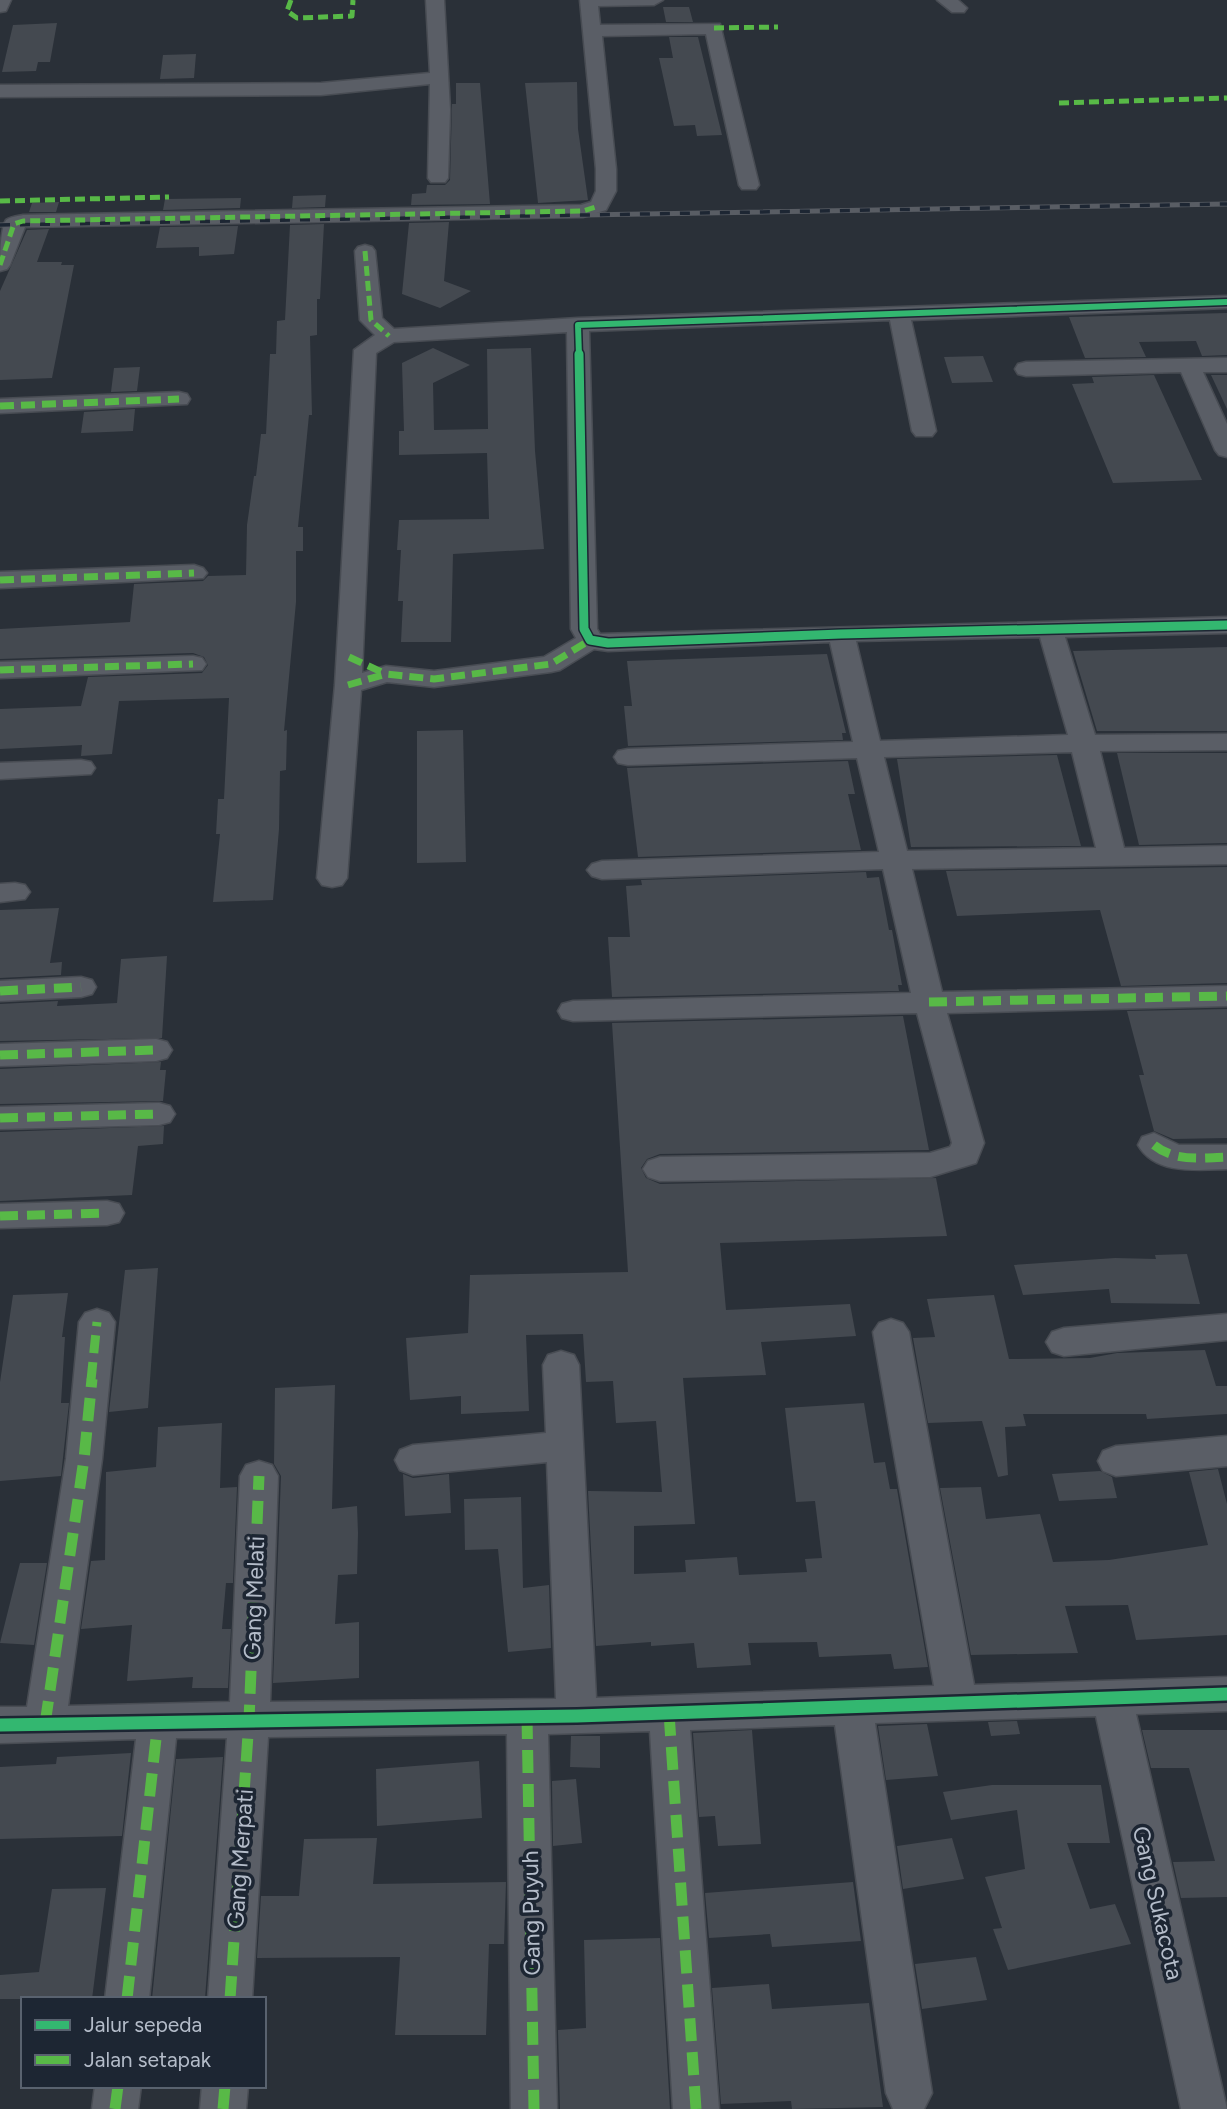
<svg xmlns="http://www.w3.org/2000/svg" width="1227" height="2109" viewBox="0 0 1227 2109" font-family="Figtree,sans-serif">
	<rect width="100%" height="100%" fill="#2a3038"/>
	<!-- building -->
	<g fill="#444950">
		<polygon points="663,7 689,7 693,22 666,22"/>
		<polygon points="57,23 50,62 38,62 36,71 2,72 13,25"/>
		<polygon points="669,37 698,37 722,135 697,136 695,125 674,126 659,58 673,58"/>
		<polygon points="196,54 194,78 160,79 163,55"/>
		<polygon points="577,82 578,129 588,200 538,203 525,83"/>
		<polygon points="456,83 480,83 490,204 411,205 412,194 426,193 427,185 445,185 450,180 452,104 456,104"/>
		<polygon points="326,195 325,207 292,208 293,196"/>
		<polygon points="241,198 240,208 163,210 165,199"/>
		<polygon points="59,202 56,212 29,212 32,203"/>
		<polygon points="449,222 444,281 471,291 440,308 402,294 409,223"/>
		<polygon points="324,224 320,299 317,299 317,335 310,336 312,415 309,415 298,527 303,527 303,551 296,551 296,602 284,731 287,730 286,770 280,771 279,829 273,900 213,902 220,834 216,834 218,799 224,799 229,698 119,701 112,754 81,756 82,745 0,749 0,709 81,706 88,677 202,673 208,665 204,657 193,653 0,659 0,629 130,622 134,584 203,581 208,576 246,575 247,525 254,476 256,476 261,434 266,434 270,354 276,354 277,321 285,320 290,225"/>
		<polygon points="238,226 234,254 199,256 199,247 156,248 160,227"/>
		<polygon points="49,229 37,262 62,262 61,265 74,265 52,378 0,380 0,291 27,230"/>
		<polygon points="1227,313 1227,355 1202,356 1196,341 1139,342 1146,357 1085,358 1069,317"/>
		<polygon points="433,348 470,365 433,383 434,430 488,429 487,349 531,348 535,451 544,549 453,554 451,642 401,642 403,601 398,601 401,550 397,550 399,520 489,519 487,453 399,455 399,431 404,431 402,363"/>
		<polygon points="983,356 993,382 952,383 944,357"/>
		<polygon points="140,367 137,391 111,392 114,368"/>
		<polygon points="1154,375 1202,480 1113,483 1072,384 1094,383 1092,377"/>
		<polygon points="1211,375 1227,375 1227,409"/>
		<polygon points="135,409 133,431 81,433 84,412"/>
		<polygon points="1227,647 1227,731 1097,731 1073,651"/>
		<polygon points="827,654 846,733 842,733 843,740 628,746 624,706 632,706 627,661"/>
		<polygon points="463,730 466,862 417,863 417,731"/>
		<polygon points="1117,753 1227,753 1227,843 1139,845"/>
		<polygon points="1057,755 1081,846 911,847 897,759"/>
		<polygon points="848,761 855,794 848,794 861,850 638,857 627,768"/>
		<polygon points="1227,867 1227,983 1121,986 1100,910 957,916 946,871"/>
		<polygon points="866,872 867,878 879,877 889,930 892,930 902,985 898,985 899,991 612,997 608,937 630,937 626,886 642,885 641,880"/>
		<polygon points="59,908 50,963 62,962 61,975 0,978 0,910"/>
		<polygon points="167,956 162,1038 0,1041 0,1004 58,1001 57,1006 117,1003 121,959"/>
		<polygon points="1227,1009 1227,1138 1173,1139 1154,1131 1139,1075 1144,1075 1127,1011"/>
		<polygon points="903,1016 929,1150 660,1154 647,1159 641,1168 646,1178 660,1184 936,1178 947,1236 720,1243 726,1310 850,1304 856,1336 761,1342 766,1375 683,1378 695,1524 634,1526 634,1574 686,1572 685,1560 737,1557 739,1575 807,1572 805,1559 822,1558 815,1501 796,1502 785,1408 864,1403 874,1463 885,1462 890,1489 897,1489 928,1667 894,1669 891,1654 819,1657 817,1642 748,1643 751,1665 697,1668 694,1643 651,1646 651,1642 596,1646 588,1491 662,1492 656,1421 616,1423 613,1381 586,1382 583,1334 526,1335 529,1411 461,1414 461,1396 410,1400 406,1338 468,1333 470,1275 628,1272 612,1023"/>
		<polygon points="161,1062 160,1070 166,1070 163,1101 0,1104 0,1069"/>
		<polygon points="164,1126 163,1144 138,1146 132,1195 0,1201 0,1132"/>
		<polygon points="1187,1254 1200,1304 1111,1303 1109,1289 1023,1295 1014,1265 1115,1258 1156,1259 1155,1255"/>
		<polygon points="158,1268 148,1408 109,1412 125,1270"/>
		<polygon points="68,1293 62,1337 65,1337 61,1403 69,1403 61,1476 0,1481 0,1382 13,1295"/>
		<polygon points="994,1295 1009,1359 1090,1358 1117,1353 1205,1350 1216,1386 1227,1386 1227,1414 1147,1419 1146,1414 1023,1414 1026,1426 1005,1427 1008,1475 998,1477 982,1421 928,1423 913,1338 935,1337 927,1299"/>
		<polygon points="335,1385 332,1509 357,1506 358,1533 357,1574 338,1575 335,1624 359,1622 359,1678 273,1683 281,1476 274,1464 275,1388"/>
		<polygon points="222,1423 220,1488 237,1487 233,1583 226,1583 222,1629 231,1629 228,1688 192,1688 193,1677 127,1681 132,1625 81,1629 91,1561 105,1560 106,1472 156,1467 158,1427"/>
		<polygon points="1218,1469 1227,1504 1227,1635 1136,1640 1128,1605 1065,1606 1078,1653 971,1655 940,1488 981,1487 986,1519 1040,1514 1053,1562 1109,1560 1208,1545 1189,1472"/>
		<polygon points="1100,1471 1112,1477 1117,1498 1059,1501 1052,1474"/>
		<polygon points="403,1474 413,1478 449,1474 451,1513 405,1516"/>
		<polygon points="521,1497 523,1588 549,1585 551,1648 508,1652 498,1549 465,1550 464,1499"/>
		<polygon points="20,1563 47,1563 34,1645 0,1643"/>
		<polygon points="1017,1721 1020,1734 991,1736 988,1722"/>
		<polygon points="927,1724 938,1776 886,1780 878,1726"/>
		<polygon points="752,1730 761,1844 718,1846 715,1816 699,1817 693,1733"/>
		<polygon points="1142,1730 1227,1730 1227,1897 1181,1898 1173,1862 1215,1861 1189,1768 1151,1768"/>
		<polygon points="571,1736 600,1736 600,1768 570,1767"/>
		<polygon points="131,1753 122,1836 0,1839 0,1767 56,1764 57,1757"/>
		<polygon points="223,1757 205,1999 152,1999 176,1759"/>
		<polygon points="479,1761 482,1818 377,1826 376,1769"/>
		<polygon points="576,1779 582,1843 553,1846 552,1781"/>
		<polygon points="992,1785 1101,1785 1110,1843 1067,1843 1090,1909 1115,1904 1131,1944 1008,1970 993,1929 1002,1928 985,1877 1025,1869 1017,1810 951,1820 943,1792"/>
		<polygon points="377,1838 373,1884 506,1882 504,1944 489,1944 486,2035 395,2035 400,1957 257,1958 261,1896 299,1896 304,1839"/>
		<polygon points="952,1838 964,1879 903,1889 897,1846"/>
		<polygon points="853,1882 861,1941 772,1947 770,1934 709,1938 705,1893"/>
		<polygon points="106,1888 92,1999 0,1999 0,1975 39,1972 52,1889"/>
		<polygon points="660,1938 670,2109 560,2109 558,2030 586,2028 584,1940"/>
		<polygon points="976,1957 987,2000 922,2009 915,1964"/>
		<polygon points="769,1984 772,2009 869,2003 883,2107 792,2109 791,2101 721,2104 712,1988"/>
	</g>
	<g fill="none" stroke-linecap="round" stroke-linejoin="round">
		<defs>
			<g id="minor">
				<polygon points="0,0 11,0 6,11 0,12"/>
				<polygon points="426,0 444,0 450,110 448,178 445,182 431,182 428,178 430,84 321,95 0,97 0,85 321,83 430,73"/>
				<path d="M580,0H663L654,5L598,6L600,25L720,24L759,185L756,189H742L739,185L706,34L602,36L616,169V191L606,210L583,217L25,227L10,265L7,269L0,271C0,258 0,230 6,220C10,217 18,216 23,215L581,205L591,202L596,191V169Z"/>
				<polygon points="937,0 958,0 967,8 964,12 952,12"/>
				<path d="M365,245L372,247L375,251L382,318L394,329L578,318L1227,296V308L911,320L936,431L932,436H916L912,431L890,320L589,331L597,629L600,634L1227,617V633L1065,637L1095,735L1227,734V750L1100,751L1124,848L1227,846V864L912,869L942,992L1227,986V1006L947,1013L984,1143L976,1163L930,1177L660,1181L648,1177L643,1169L648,1161L660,1157L930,1153L950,1147L952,1143L917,1013L573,1021L562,1018L558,1011L562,1004L573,1001L911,993L883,869L602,879L592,876L587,870L592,864L602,861L879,852L857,758L628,765L618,763L614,757L618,751L628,749L853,742L830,642L608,651L594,649L560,670L551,672L434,687L387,682L361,690L347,878L342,885L332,887L322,885L317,878L335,685L354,350L375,335L360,320L355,251L358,247ZM567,332L571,629L576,638L544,657L434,671L386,666L362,673L376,353L394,342ZM1040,637L1068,735L880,741L856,641ZM1072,752L1096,848L907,851L884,757Z"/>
				<polygon points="1227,358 1227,372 1203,372 1227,424 1227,457 1219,455 1215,450 1181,372 1026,376 1018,374 1015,369 1018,364 1026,362"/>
				<polygon points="179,392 187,394 190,399 187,404 0,413 0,399"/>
				<polygon points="194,565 203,568 207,573 203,578 0,588 0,572"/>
				<polygon points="193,656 202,658 206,664 202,670 0,678 0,662"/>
				<polygon points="81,760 91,762 95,768 91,774 0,779 0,763"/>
				<polygon points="15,883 25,885 30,892 25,899 0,902 0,884"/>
				<polygon points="81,977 92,980 96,987 92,994 81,997 0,1001 0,981"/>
				<polygon points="156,1039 167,1042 172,1050 167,1058 156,1061 0,1066 0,1044"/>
				<polygon points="159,1103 170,1106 175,1114 170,1122 159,1125 0,1129 0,1107"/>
				<path d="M1154,1133L1179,1145H1227V1169C1197,1170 1155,1175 1138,1145L1142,1137Z"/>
				<polygon points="107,1201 119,1204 124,1213 119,1222 107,1225 0,1228 0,1204"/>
				<polygon points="97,1309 109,1313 115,1322 102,1459 68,1706 230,1702 240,1476 246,1465 259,1461 272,1465 278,1476 270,1702 556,1699 547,1462 413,1475 400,1470 395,1460 400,1450 413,1445 546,1433 543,1365 548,1355 561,1351 574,1355 579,1365 596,1698 934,1686 873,1332 879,1323 891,1319 903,1323 909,1332 974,1685 1227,1677 1227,1711 1136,1714 1227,2109 1181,2109 1096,1716 875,1723 932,2093 924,2109 893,2109 886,2093 835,1725 690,1730 719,2109 673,2109 650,1731 548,1734 557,2109 511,2109 507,1734 268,1737 252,1999 208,1999 227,1738 176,1738 149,1999 105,1999 136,1739 0,1743 0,1707 27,1707 66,1459 79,1322 85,1313"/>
				<polygon points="1227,1314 1227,1340 1064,1356 1052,1352 1046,1342 1052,1332 1064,1328"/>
				<polygon points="1227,1436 1227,1466 1116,1476 1103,1471 1098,1461 1103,1451 1116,1446"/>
				<polygon points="95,2086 141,2086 138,2109 92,2109"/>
				<polygon points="202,2086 248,2086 246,2109 200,2109"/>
			</g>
		</defs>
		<!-- minor casing -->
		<use href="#minor" stroke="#484c53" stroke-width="3"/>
		<!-- minor -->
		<use href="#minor" fill="#5a5e66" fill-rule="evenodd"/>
		<defs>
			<polyline id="rail" points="0,225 1227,204"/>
		</defs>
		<!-- rail casing -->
		<use href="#rail" stroke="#595d64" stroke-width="5"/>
		<!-- rail -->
		<use href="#rail" stroke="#1d2633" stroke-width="3.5" stroke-dasharray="10" stroke-linecap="butt"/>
		<!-- quiet-far3 -->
		<g stroke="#58b947" stroke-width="5" stroke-dasharray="10 5" stroke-linecap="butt">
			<polyline points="291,0 287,11 297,18 352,16 353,0"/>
			<polyline points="714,28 778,27"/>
			<polyline points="1059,103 1227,98"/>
			<polyline points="0,201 169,197"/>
			<polyline points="365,251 371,320 389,336"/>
			<polyline points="0,265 14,224 23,221 583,211 599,206"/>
		</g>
		<!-- quiet-far2 -->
		<g stroke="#58b947" stroke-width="7" stroke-dasharray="14 7" stroke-linecap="butt">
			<polyline points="0,406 179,399"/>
			<polyline points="0,580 194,573"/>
			<polyline points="349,657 386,674"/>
			<polyline points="0,670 193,664"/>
			<polyline points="348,685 386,674 434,679 551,664 590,640"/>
		</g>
		<!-- quiet-far1 -->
		<g stroke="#58b947" stroke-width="9" stroke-dasharray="18 9" stroke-linecap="butt">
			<polyline points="0,991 81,987"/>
			<polyline points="929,1002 1227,996"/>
			<polyline points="0,1055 156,1050"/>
			<polyline points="0,1118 159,1114"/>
			<path d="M1154,1145C1175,1162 1201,1158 1227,1157"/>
			<polyline points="0,1216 107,1213"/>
			<polyline points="91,1380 97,1322"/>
		</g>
		<!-- quiet -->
		<g stroke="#58b947" stroke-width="11" stroke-dasharray="23 11" stroke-linecap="butt">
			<polyline points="669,1713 696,2109"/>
			<polyline points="527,1716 534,2109"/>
			<polyline points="45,1724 84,1459 92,1379"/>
			<polyline points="127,1999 158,1721"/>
			<polyline points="230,1999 249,1720 259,1476"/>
			<polyline points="115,2109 118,2086"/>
			<polyline points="223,2109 225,2086"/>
		</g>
		<defs>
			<polyline id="cycleway-far2" points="579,356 578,325 1227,302"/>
			<polyline id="cycleway-far1" points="579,354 584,629 590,640 608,643 841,634 1227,625"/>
			<polyline id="cycleway" points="0,1725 577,1716 1227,1694"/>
		</defs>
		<!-- cycleway-far2 casing -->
		<use href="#cycleway-far2" stroke="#1d2633" stroke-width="9"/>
		<!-- cycleway-far1 casing -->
		<use href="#cycleway-far1" stroke="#1d2633" stroke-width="12"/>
		<!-- cycleway casing -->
		<use href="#cycleway" stroke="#1d2633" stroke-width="18"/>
		<!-- cycleway-far2 -->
		<use href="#cycleway-far2" stroke="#33b770" stroke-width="6"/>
		<!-- cycleway-far1 -->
		<use href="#cycleway-far1" stroke="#33b770" stroke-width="9"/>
		<!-- cycleway -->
		<use href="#cycleway" stroke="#33b770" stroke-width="13"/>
	</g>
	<g text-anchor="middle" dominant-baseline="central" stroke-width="7" stroke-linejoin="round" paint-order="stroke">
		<!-- near-street labels -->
		<g font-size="23" fill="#b4bcc9" stroke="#1d2633">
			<text transform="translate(254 1598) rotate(-88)">Gang Melati</text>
			<text transform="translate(240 1859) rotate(-86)">Gang Merpati</text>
			<text transform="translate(1158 1903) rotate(77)">Gang Sukacota</text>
			<text transform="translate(531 1913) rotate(-91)">Gang Puyuh</text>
		</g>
	</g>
	<!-- legend -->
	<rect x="21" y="1997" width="245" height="91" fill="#1d2633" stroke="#59626f" stroke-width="2"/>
	<rect x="35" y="2020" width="35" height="10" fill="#33b770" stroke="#59626f" stroke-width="2"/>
	<text x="84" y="2032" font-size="21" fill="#b4bcc9">Jalur sepeda</text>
	<rect x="35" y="2055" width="35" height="10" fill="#58b947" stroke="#59626f" stroke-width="2"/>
	<text x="84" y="2067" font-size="21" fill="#b4bcc9">Jalan setapak</text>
</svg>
